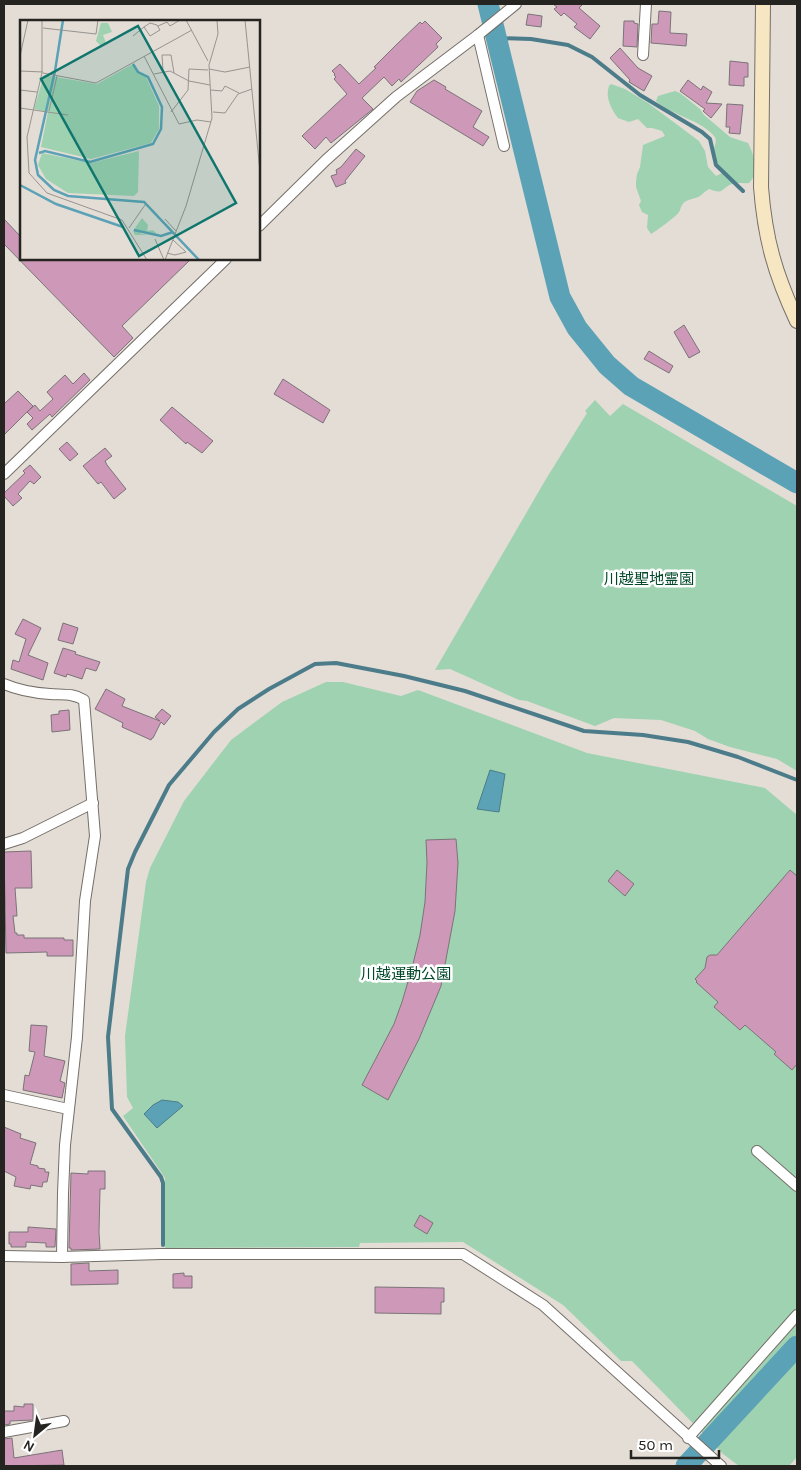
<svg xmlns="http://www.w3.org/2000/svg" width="801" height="1470" viewBox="0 0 801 1470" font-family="Karla,'Noto Sans JP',sans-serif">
	<rect width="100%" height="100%" fill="#e3ddd6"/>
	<!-- green -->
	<g fill="#9fd2b1">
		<path d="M611,84L625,89L648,103L699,141L705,151L708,167L716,176L722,173C719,166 715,159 714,151C714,145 718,140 714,136C701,120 671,115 656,101L658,96L675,91L680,93L700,109L704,115L730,137L748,143C754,154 760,173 749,183C743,184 738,182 732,184C719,189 726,195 709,189C705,191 703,194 700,196C694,200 686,198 682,205C681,206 680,211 679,212C678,215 655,232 651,234L647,228L648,215L642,212L639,205L641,201L636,187V182L637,174L640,167L643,145L665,136L662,131L652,128H647L638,119L629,122L618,118C611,109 605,97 609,86Z"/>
		<polygon points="595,400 610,416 623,404 797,506 797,771 777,759 730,747 708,739 695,731 661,720 614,718 595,726 527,701 519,700 450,669 435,670 546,479 587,413 585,411"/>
		<polygon points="326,682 343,682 401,696 418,690 587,753 765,788 797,815 797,1457 789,1466 739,1466 723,1454 632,1361 621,1361 563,1305 463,1242 360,1243 359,1247 165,1248 165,1178 123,1116 133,1108 127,1097 125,1036 146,882 150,868 184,801 231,740 282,702"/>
	</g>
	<!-- water -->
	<g fill="#5ca2b6" stroke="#4c7c89">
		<polygon points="490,770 505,774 499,812 477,809"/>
		<polygon points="162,1100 178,1102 183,1106 157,1128 144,1114 153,1105"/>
	</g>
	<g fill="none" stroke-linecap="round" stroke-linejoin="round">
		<!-- stream -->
		<g stroke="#4c7c89" stroke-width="4">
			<polyline points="497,38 531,39 568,45 592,57 640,95 702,132 710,139 716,165 743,191"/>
			<polyline points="163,1245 163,1183 161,1177 112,1109 108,1037 128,869 135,852 169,785 214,732 238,709 269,689 315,664 336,663 404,676 465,691 584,731 643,735 688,742 738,757 797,780"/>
		</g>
		<!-- river -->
		<g stroke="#5ca2b6" stroke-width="21">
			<polyline points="488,4 560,297 577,328 607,365 631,386 797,483"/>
			<polyline points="686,1466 797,1346"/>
		</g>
	</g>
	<!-- building -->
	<g fill="#ce99b9" stroke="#7b7378">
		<polygon points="553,4 583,4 579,8 600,26 590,39 574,27 577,24 564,13 561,16 554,9 557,7"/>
		<polygon points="659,11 671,12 670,33 687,34 686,46 651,43 652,24 658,24"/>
		<polygon points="528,14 542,16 541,27 526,25"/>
		<polygon points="425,21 442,38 436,44 438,47 401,82 399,79 392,86 384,77 362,98 373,109 331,143 326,137 315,149 302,136 347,94 334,79 336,77 334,75 335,74 332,71 340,64 359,84 376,68 374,67 396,45 420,22 422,24"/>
		<polygon points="624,21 634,21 634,23 638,24 637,47 623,46"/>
		<polygon points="620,48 638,68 652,76 644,91 629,82 630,80 610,58"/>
		<polygon points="730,61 748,63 748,77 744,77 744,86 729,85"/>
		<polygon points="434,80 446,87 445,89 482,111 473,127 489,137 483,146 410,102 417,91"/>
		<polygon points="688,80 701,90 703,86 712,92 706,103 722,104 711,118 703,111 705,109 680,91"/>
		<polygon points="727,104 743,105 740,134 729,133 730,127 726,127"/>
		<polygon points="356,149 365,156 345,181 346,183 336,187 331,176 337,174 336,170 341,167"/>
		<polygon points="4,219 21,237 21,259 191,259 122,326 133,338 114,357 4,244"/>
		<polygon points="684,325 700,352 689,358 674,332"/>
		<polygon points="649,351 673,366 669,373 644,359"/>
		<polygon points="84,373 90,380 52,417 50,414 32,430 27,424 33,418 27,412 35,405 40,411 53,399 47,392 65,375 73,384"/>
		<polygon points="283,379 330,410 323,423 274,394"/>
		<polygon points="18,391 33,406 4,435 4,404"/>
		<polygon points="172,407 213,441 202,453 187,442 186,444 160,420"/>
		<polygon points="67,442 78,454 70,461 59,449"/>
		<polygon points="105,448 112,456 105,461 107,465 126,489 114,499 101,482 98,484 83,466"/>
		<polygon points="30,465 41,477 34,484 30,481 18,494 22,498 13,506 4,496 4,493 25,473 23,471"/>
		<polygon points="23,619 41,628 28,655 48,663 43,680 11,669 13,660 19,662 26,639 15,634"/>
		<polygon points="63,623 78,628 73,644 58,640"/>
		<polygon points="63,648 76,652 75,654 100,662 96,671 86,668 82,679 67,674 66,677 54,673"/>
		<polygon points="106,689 125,699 122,706 160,721 155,717 162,709 171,716 164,725 161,722 153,738 152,738 151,740 140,735 122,727 123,723 95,709"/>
		<polygon points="69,710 70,730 52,732 51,715 59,714 59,711"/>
		<polygon points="456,839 458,863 455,911 441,986 419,1039 388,1100 362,1085 394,1024 402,1002 412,968 420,935 425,902 427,862 426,840"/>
		<polygon points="31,851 32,888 15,888 17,916 13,916 15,933 17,933 17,935 24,935 24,938 64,938 64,940 73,940 73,956 47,956 47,952 6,953 4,852"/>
		<polygon points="617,870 634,884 625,896 608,881"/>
		<polygon points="790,870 797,876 797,1064 792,1070 774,1054 776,1052 745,1025 740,1030 714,1007 718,1002 696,982 697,981 695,979 705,968 707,957 710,955 717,955"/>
		<polygon points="31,1025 47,1026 44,1056 65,1061 60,1081 65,1083 62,1098 23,1090 25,1075 29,1076 35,1052 29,1051"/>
		<polygon points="4,1127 21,1134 20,1138 36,1143 30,1164 38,1166 38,1168 45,1169 45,1172 49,1172 47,1182 43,1182 42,1187 31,1185 30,1189 14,1186 16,1177 4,1171"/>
		<polygon points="88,1171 105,1171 105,1189 100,1189 99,1232 100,1249 71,1250 71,1248 69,1248 71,1173 88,1174"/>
		<polygon points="420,1215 433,1223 427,1234 414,1226"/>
		<polygon points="28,1227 56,1229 55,1247 46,1247 46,1243 26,1242 26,1247 11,1247 11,1244 9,1244 9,1232 28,1232"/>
		<polygon points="89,1263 89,1271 118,1270 118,1284 71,1285 71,1264"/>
		<polygon points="184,1273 184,1276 192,1276 192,1288 173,1288 173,1274"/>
		<polygon points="375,1287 444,1288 444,1302 441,1302 441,1314 375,1313"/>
		<polygon points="24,1404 33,1404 33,1420 10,1421 10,1424 4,1425 4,1411 14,1411 14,1406 24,1407"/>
		<polygon points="12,1438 14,1458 62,1450 64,1465 4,1466 4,1439"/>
	</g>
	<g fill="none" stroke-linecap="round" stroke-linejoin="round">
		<defs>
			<g id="street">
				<polyline points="478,35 504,146"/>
				<polyline points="643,55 646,4"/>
				<polyline points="259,226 326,160 396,97 478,35 516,4"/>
				<polyline points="4,474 226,259"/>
				<path d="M4,684C18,690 34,693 50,694C62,695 73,693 84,700L95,836L85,901L77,1037L65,1145L63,1193L62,1257"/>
				<polyline points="4,844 23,838 93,803"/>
				<polyline points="4,1095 68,1109"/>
				<polyline points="757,1151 797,1186"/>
				<polyline points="4,1256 62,1257 161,1254 463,1254 543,1305 721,1466"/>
				<polyline points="4,1432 64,1421"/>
				<polyline points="688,1438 797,1315"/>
			</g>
			<path id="secondary" d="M763,4L761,187C765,239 775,274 797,321"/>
		</defs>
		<!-- street casing -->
		<use href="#street" stroke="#756f69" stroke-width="12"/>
		<!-- secondary casing -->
		<use href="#secondary" stroke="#756f69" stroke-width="16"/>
		<!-- street -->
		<use href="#street" stroke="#fff" stroke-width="10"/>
		<!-- secondary -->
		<use href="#secondary" stroke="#f6e6c1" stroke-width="14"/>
	</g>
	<g text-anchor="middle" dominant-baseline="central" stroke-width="5" stroke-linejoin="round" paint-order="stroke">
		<!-- park labels -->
		<g font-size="15" fill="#004828" stroke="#fff">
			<text x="649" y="579">川越聖地霊園</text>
			<text x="406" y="974">川越運動公園</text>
		</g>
	</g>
	<!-- overview -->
	<g transform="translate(20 20)">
		<rect width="240" height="240" fill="#e3ddd6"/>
		<path d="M81,3H88L92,12L83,15L86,23L81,26L76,21ZM113,44L117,52L126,57L139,86V109L131,123L71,139L21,127L28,92L14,89L24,55L77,64ZM119,131L118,172L114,176L48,173L26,159L18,145L22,133L71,143ZM122,198L128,205L127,211L133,210L137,214L118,210L121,214L130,215H115L113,211Z" fill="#9fd2b1"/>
		<path fill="none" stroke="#5ca2b6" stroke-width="2.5" d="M43,0L35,51L15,140L18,155L34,170L48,176L124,182L179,240M19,133L25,131L70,142L133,124L141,109L142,87L128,57L118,52L113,44M0,165L36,184L103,207M114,210L141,216L153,212"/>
		<path fill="none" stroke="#97938e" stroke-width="1" d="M22,0V53L7,117L9,153L27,173L102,200L127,240M166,0L188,41M225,0L240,152M138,6L147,2L150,6L160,0M23,8L76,14L78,0M113,16L124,7L130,3L137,5L140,10L130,16L124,7M0,36L8,0M124,36L159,104L177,100L191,102M189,49L205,52L230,47M0,51L23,52M143,51L142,35H151L154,53M23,53L76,63L172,10M134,54L150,51L169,61L190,65M0,70L17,72M191,70L202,71L205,66L219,73M0,88L48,95M29,91L37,56M151,92L168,70L169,49L188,50M193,92L205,93L218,74L232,69M145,199L156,211M109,208L125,185M135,219L144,240M147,233L155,235L166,232L153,220M145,240L166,186L192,98L189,45L198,14L197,0"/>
		<path fill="#0f766e" fill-opacity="0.15" stroke="#0f766e" stroke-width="2.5" d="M118,6L216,183L119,236L21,59Z"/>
		<rect width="240" height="240" fill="none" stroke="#262421" stroke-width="2.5"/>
	</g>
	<!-- border -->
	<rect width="801" height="1470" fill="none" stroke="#262421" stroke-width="10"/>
	<!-- north arrow -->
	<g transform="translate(35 1435) rotate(209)" stroke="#ffffff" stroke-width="4" paint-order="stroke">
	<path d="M0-4L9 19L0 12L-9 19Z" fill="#262421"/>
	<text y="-8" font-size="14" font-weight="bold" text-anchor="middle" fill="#262421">N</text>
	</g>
	<!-- scale -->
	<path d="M631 1450v8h88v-8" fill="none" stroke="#262421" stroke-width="2.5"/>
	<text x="638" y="1450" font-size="15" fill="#262421" stroke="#ffffff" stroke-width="4" paint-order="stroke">50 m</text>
</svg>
